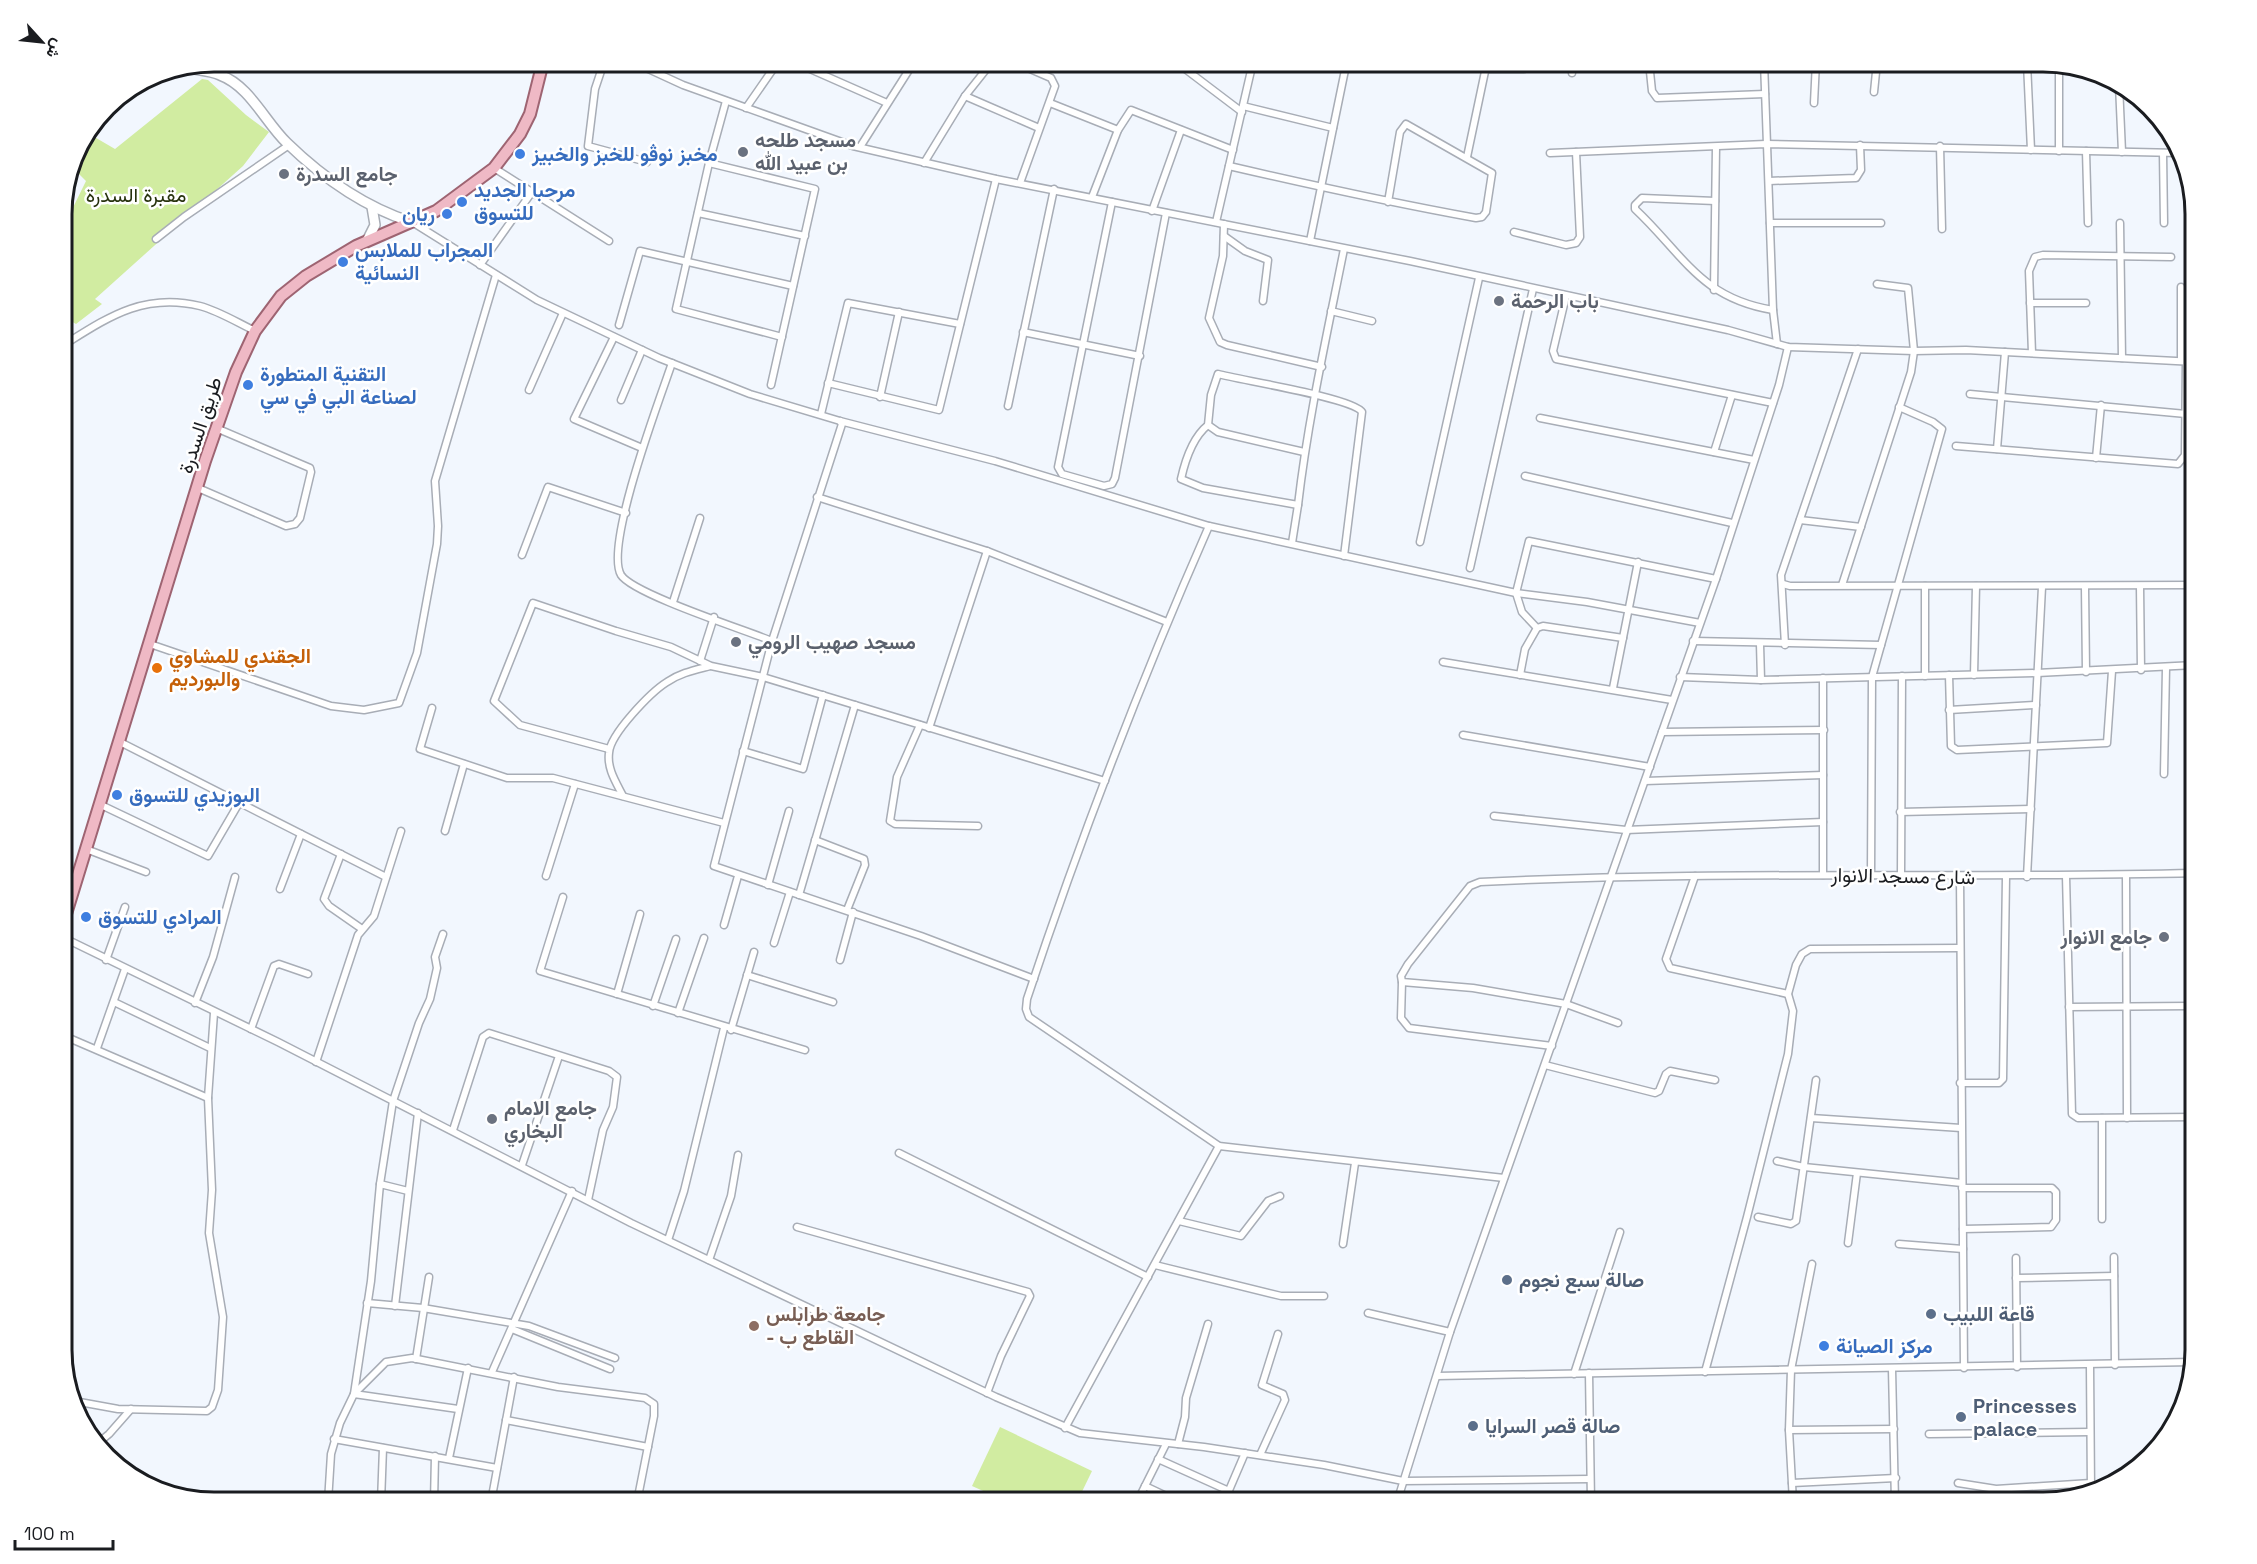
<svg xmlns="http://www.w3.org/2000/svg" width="2257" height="1564" viewBox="0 0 2257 1564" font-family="'Space Grotesk',Vazirmatn,sans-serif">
	<rect width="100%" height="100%" fill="#f2f7fe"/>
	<!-- green -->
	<g fill="#d1eca1">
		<polygon points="202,79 208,80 246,115 269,132 243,166 95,299 102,304 76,324 62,316 62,230 86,181 75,170 91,135 115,149"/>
		<polygon points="1000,1427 1092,1471 1077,1502 1008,1502 972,1486"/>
	</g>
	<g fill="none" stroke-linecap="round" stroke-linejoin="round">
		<defs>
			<g id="street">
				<polyline points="287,62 292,64 293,62"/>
				<polyline points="604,62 595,89 588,146 647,162"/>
				<polyline points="633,62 683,85 853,146 996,179 1410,261 1728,330 1788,347 1914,351 1966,350 2195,362"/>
				<polyline points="794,62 887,103"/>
				<polyline points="1014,62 1051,78 1055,86 1020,183"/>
				<polyline points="1176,62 1242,112"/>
				<polyline points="1571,62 1572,73"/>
				<polyline points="1649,62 1652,91 1657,98 1765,94"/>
				<polyline points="1764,62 1773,310 1777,344"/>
				<polyline points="2027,63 2031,150"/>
				<polyline points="1486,69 1524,69"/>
				<polyline points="2119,85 2122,152"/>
				<polyline points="1874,92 1877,62"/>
				<polyline points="2119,92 2132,92"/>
				<polyline points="965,96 1039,128"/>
				<polyline points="726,101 709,163 676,309 782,337"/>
				<polyline points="1050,103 1118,130"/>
				<polyline points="1814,103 1816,62"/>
				<polyline points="1243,106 1333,128"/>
				<polyline points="746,108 778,62"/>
				<polyline points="1940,146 1942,229"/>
				<polyline points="860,147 914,62"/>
				<polyline points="2059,151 2059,66"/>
				<polyline points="2086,151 2088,223"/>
				<polyline points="1550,153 1766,144 2179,153"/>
				<polyline points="2163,153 2164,223"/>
				<polyline points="1467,157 1487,62"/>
				<polyline points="709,163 815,189 771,385"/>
				<polyline points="924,163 965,96 992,62"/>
				<path d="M1229,166C1311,185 1393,203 1476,218L1482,217L1486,212L1492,173L1406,124L1400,132L1388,202"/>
				<polyline points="494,168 609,241"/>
				<polyline points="1769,181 1856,178 1861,170 1860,145"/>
				<polyline points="1092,197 1118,130 1131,110 1233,150"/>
				<path d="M1715,201L1642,198L1635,205V209C1684,255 1700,298 1773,310"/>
				<polyline points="1112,202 1058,467 1062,474 1104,486 1112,484 1115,478 1166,213"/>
				<polyline points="1152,211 1181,130"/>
				<polyline points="698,213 805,236"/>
				<polyline points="412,222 537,300 659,358 750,394 840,421 995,461 1209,526 1516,593 1587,602 1700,623"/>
				<polyline points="1216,222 1253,62"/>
				<polyline points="1770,223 1881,223"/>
				<polyline points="2120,223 2122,358"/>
				<polyline points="1224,224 1223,256 1209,318 1220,342 1227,345 1322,367"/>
				<polyline points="1514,232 1566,245 1576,243 1580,237 1576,152"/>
				<polyline points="1224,236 1245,251 1268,260 1263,301"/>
				<polyline points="156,239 184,217 289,145"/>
				<polyline points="1310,241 1345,70 1343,62"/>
				<path d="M1344,249C1327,334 1308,419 1298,505L1203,488L1181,479C1185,461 1193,437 1208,425L1211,395L1218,374C1240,380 1354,398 1362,412L1344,556"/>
				<polyline points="480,265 532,192"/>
				<polyline points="2181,287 2181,360"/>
				<polyline points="1714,290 1716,147"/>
				<polyline points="1566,296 1553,351 1556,359 1773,403"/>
				<polyline points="2030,303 2086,303"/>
				<polyline points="1331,311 1372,321"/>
				<polyline points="619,325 640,251 793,286"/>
				<polyline points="1023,332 1140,356"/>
				<polyline points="614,337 574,419 642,448"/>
				<path d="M62,346C107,318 143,292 200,306C219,311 238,323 255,331"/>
				<polyline points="2032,353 2029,271 2035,257 2043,255 2171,257"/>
				<path d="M672,363C660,398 604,546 621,575C633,594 745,630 772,641"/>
				<polyline points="828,383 939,410 996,179"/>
				<polyline points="529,390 563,313"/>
				<polyline points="1970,394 2186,414"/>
				<polyline points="880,397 899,312"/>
				<polyline points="621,400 642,350"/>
				<polyline points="1008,406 1054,189"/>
				<polyline points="821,414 848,303 960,324"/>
				<polyline points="1540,418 1754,460"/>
				<polyline points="840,421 842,424 772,641 714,866 921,936 1034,979"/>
				<polyline points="1208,425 1218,432 1304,452"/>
				<polyline points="1956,446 2178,464 2185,455 2186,361"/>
				<polyline points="1997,449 2005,352"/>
				<polyline points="1714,452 1732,395"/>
				<polyline points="2096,458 2101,405"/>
				<polyline points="1525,476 1732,523"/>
				<polyline points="198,488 286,526 295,524 300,518 311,472 310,468 216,428"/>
				<polyline points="817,497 987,551 1167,622"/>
				<polyline points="1800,520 1861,527"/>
				<path d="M1209,526C1141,681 1080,839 1027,999L1026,1009L1029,1017L1219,1146L1504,1178"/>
				<polyline points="1420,542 1479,278"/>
				<polyline points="1292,543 1298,505"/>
				<polyline points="522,555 548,487 626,513"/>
				<polyline points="1470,568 1533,289"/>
				<polyline points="1783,584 1790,586 2195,585"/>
				<polyline points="1842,585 1911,372 1914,351 1908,288 1877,284"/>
				<polyline points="2140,586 2141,670"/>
				<polyline points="2085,587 2086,672"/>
				<polyline points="673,602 700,518"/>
				<polyline points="1537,628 1522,612 1516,593 1529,541 1716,579"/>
				<polyline points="1693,641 1881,645"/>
				<polyline points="150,644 331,706 364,710 399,703 417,653 437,544 438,526 435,481 496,275"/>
				<polyline points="1760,644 1761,680"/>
				<polyline points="1785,645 1781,575 1858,349"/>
				<polyline points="700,661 714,617"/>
				<polyline points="1443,662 1672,700"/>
				<polyline points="1520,675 1525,649 1537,628 1543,626 1623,638"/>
				<polyline points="1949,675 1951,746 1957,750 2107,743 2112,671"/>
				<polyline points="1974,675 1976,586"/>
				<polyline points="1925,676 1925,586"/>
				<polyline points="1680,677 1761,680 2037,673 2195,665"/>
				<polyline points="1613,688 1638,562"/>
				<polyline points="432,708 420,749 507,778 553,778 724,823"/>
				<polyline points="1949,710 2036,705"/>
				<polyline points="920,725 897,777 890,821 895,824 978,826"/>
				<polyline points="929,728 987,551"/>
				<polyline points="1662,732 1824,730"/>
				<polyline points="1463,735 1650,767"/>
				<polyline points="118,741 386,877"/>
				<polyline points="609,749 520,725 494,701 533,603 616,631 671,647 711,666 763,677 1105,781"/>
				<polyline points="743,751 803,769 823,695"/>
				<polyline points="2164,774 2166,668"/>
				<polyline points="1645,781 1823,775"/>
				<path d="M623,796C616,782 607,769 609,753C610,734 651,692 667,682C680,673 695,670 710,666"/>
				<polyline points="99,804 208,856 239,803"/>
				<polyline points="1900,812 2031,809"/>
				<polyline points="1494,816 1626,830 1823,822"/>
				<polyline points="445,831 464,764"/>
				<polyline points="815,840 864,859 865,865 847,910"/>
				<polyline points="86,849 146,872"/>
				<polyline points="341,854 324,899 329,906 362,929"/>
				<polyline points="1823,875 1823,678"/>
				<polyline points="2126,875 2127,1118"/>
				<polyline points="546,876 575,784"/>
				<polyline points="1695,876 1666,959 1670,968 1788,994"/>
				<polyline points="1871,876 1872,677 1942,429 1933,422 1899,407"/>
				<polyline points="1901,876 1902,676"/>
				<polyline points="2066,876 2072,1114 2078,1118 2195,1117"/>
				<polyline points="1960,877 1964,1368"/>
				<polyline points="2027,877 2042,587"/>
				<polyline points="768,885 789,811"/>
				<polyline points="280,889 301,834"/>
				<polyline points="799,895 855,705"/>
				<polyline points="563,897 540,971 805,1050"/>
				<polyline points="724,925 738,876"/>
				<polyline points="443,934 435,957 437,968 430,999 419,1023 393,1101 380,1184 371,1281 354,1394 458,1409"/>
				<polyline points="62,937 278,1042 631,1223 996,1397 1080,1433 1204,1447 1324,1465 1403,1481 1590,1479"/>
				<polyline points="774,943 790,892"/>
				<polyline points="2190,946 2190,912 2195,892"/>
				<polyline points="2189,959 2193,1117"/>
				<polyline points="106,960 125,907"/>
				<polyline points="840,960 853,912"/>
				<polyline points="747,975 833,1002"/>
				<polyline points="1402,982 1401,1018 1409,1028 1552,1046"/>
				<polyline points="617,994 640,914"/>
				<polyline points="114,1002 210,1048"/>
				<polyline points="195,1003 213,957 235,877"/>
				<polyline points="653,1006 676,939"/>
				<polyline points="2069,1007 2190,1006"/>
				<polyline points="678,1013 704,938"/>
				<path d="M1618,1023L1566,1004L1473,988L1402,982L1401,976L1408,964L1470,886L1480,882C1718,870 1957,879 2195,873"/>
				<polyline points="251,1029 274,966 279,964 308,974"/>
				<polyline points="731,1030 754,952"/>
				<polyline points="62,1035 208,1098"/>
				<polyline points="97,1048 125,969"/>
				<polyline points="316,1062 358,935 374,916 401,831"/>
				<polyline points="1545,1065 1655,1093 1659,1091 1666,1074 1670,1071 1715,1080"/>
				<polyline points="1960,1083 1999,1083 2003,1079 2006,877"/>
				<polyline points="1811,1118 1961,1128"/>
				<polyline points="2102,1118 2102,1219"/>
				<polyline points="453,1130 483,1037 489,1033 609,1071 617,1077 613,1107 603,1130 588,1200"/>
				<polyline points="899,1153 1148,1277"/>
				<polyline points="1777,1161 1804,1167 1962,1183"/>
				<polyline points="522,1165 559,1056"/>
				<polyline points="380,1184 408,1191"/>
				<polyline points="1962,1188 2052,1188 2056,1192 2056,1220 2051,1227 1963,1229"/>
				<polyline points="62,1201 65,1202"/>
				<polyline points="1758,1217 1791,1224 1796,1221 1816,1080"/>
				<polyline points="1179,1221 1241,1236 1268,1201 1280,1196"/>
				<polyline points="797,1227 1028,1292 1030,1296 1001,1356 987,1393"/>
				<polyline points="668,1240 684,1191 724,1028"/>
				<polyline points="1848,1243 1857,1173"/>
				<polyline points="1343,1244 1355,1163"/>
				<polyline points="1899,1244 1963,1249"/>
				<polyline points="2114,1257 2115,1365"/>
				<polyline points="2016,1258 2017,1367"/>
				<polyline points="709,1260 731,1196 738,1155"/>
				<polyline points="1155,1265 1281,1296 1324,1296"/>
				<polyline points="2016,1278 2114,1276"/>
				<polyline points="367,1303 423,1308 529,1326 615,1358"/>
				<polyline points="395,1306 418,1113"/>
				<polyline points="1368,1313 1450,1332"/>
				<polyline points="512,1329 610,1369"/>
				<polyline points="416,1359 429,1277"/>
				<polyline points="2090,1366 2091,1491"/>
				<polyline points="1892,1369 1895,1502"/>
				<polyline points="492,1372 572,1191"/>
				<polyline points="1705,1372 1747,1217 1788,1054 1793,1011 1788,994 1796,965 1802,954 1810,949 1959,948"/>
				<polyline points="1589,1373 1591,1502"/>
				<polyline points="1574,1374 1620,1232"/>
				<polyline points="1437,1376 2192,1362"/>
				<polyline points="74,1401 118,1409 207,1411 212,1407 218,1390 223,1317 209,1233 212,1190 208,1098 214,1013"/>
				<polyline points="506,1420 648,1447"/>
				<polyline points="1065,1428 1219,1146"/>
				<polyline points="1789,1430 1894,1429"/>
				<polyline points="1929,1434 2090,1432"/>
				<polyline points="334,1439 497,1468"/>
				<polyline points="98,1443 109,1434 131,1409"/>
				<polyline points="1178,1444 1185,1417 1186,1398 1208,1324"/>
				<polyline points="1260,1455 1285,1400 1283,1394 1262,1385 1278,1334"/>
				<polyline points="449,1458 468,1368"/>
				<polyline points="1158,1459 1229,1491"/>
				<polyline points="1792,1483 1896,1478"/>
				<polyline points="1958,1483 1996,1489 2091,1483"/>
				<polyline points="1145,1486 1179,1502"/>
				<polyline points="328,1502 331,1454 340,1423 354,1394 386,1362 412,1358 558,1387 645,1398 654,1404 654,1416 637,1502"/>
				<polyline points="381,1502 383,1448"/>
				<polyline points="434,1502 435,1456"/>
				<polyline points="491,1502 514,1377"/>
				<polyline points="1137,1502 1166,1444"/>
				<polyline points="1224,1502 1245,1453"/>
				<polyline points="1397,1502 1450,1332 1716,579 1779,385 1788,347"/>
				<polyline points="1793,1502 1789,1430 1791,1370 1812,1264"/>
			</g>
			<g id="secondary">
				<path d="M184,67C195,70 209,70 220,75C250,86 265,122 287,143C323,178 365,207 411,222"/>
				<polyline points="367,241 375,225 372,207"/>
			</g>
			<polyline id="primary" points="62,927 205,461 236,372 255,331 281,296 306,276 356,246 436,211 494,168 520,134 530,114 543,62"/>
		</defs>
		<!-- street casing -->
		<use href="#street" stroke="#a8adb6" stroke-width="9"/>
		<!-- secondary casing -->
		<use href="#secondary" stroke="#a8adb6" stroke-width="12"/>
		<!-- primary casing -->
		<use href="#primary" stroke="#9e6472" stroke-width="14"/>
		<!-- street -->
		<use href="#street" stroke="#fff" stroke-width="6"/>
		<!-- secondary -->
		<use href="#secondary" stroke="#fff" stroke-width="9"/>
		<!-- primary -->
		<use href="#primary" stroke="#efb9c5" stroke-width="10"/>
	</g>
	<!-- markers -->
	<g fill="#6b7280" stroke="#fff" stroke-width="2">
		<circle cx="743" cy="152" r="6"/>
		<circle cx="284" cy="174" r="6"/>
		<circle cx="1499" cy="301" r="6"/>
		<circle cx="736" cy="642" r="6"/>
		<circle cx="2164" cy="937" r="6"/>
		<circle cx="492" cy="1119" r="6"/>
	</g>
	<g fill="#3f7fe0" stroke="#fff" stroke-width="2">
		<circle cx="520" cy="154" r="6"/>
		<circle cx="462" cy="202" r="6"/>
		<circle cx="447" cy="214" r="6"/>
		<circle cx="343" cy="262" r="6"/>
		<circle cx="248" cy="385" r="6"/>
		<circle cx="117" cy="795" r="6"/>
		<circle cx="86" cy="917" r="6"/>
		<circle cx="1824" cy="1346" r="6"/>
	</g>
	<circle fill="#e8710a" stroke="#fff" stroke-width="2" cx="157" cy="668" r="6"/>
	<g fill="#5c6f8a" stroke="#fff" stroke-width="2">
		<circle cx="1507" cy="1280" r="6"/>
		<circle cx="1931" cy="1314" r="6"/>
		<circle cx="1961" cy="1417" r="6"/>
		<circle cx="1473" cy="1426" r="6"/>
	</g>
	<circle fill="#8d6e63" stroke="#fff" stroke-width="2" cx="754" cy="1326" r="6"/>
	<g text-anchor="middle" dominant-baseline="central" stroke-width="5" stroke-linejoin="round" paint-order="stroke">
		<!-- worship labels -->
		<g font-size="20" font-weight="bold" fill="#5b616d" stroke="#fff" text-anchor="start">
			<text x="755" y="140">مسجد طلحه<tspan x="755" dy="23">بن عبيد الله</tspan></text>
			<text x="296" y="174">جامع السدرة</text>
			<text x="1511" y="301">باب الرحمة</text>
			<text x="748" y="642">مسجد صهيب الرومي</text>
			<text x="2152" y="937" text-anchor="end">جامع الانوار</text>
			<text x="504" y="1108">جامع الامام<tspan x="504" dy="23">البخاري</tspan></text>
		</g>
		<!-- shop labels -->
		<g font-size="20" font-weight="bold" fill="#366cbe" stroke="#fff" text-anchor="start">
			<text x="532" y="154">مخبز نوڤو للخبز والخبيز</text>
			<text x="474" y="190">مرحبا الجديد<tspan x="474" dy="23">للتسوق</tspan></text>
			<text x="435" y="214" text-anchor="end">ريان</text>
			<text x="355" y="250">المجراب للملابس<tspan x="355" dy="23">النسائية</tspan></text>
			<text x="260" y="374">التقنية المتطورة<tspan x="260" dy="23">لصناعة البي في سي</tspan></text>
			<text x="129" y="795">البوزيدي للتسوق</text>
			<text x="98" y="917">المرادي للتسوق</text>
			<text x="1836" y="1346">مركز الصيانة</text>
		</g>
		<!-- park labels -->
		<g font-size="20" fill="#27320d" stroke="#fff">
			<text x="136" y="195">مقبرة السدرة</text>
		</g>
		<!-- street labels -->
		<g font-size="20" fill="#1a1c20" stroke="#fff">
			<text transform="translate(200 425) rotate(-72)">طريق السدرة</text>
			<text transform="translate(1903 876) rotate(1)">شارع مسجد الانوار</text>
		</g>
		<!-- food labels -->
		<g font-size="20" font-weight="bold" fill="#c56008" stroke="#fff" text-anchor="start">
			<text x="169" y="656">الجقندي للمشاوي<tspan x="169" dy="23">والبورديم</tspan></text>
		</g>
		<!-- service labels -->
		<g font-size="20" font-weight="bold" fill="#4e5e75" stroke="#fff" text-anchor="start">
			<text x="1519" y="1280">صالة سبع نجوم</text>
			<text x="1943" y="1314">قاعة اللبيب</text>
			<text x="1973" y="1406">Princesses<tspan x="1973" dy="23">palace</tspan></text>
			<text x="1485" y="1426">صالة قصر السرايا</text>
		</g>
		<!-- education labels -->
		<g font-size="20" font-weight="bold" fill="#785e54" stroke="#fff" text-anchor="start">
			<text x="766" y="1314">جامعة طرابلس<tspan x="766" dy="23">- القاطع ب</tspan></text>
		</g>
	</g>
	<!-- crop -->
	<path d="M0 0H2257V1564H0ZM214 72H2043A142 142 0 0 1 2185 214V1350A142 142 0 0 1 2043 1492H214A142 142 0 0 1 72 1350V214A142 142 0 0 1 214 72Z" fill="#fff" fill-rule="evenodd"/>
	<path fill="none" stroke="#1a1c20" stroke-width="3" d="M214 72H2043A142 142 0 0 1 2185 214V1350A142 142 0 0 1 2043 1492H214A142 142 0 0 1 72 1350V214A142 142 0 0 1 214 72Z"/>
	<!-- north arrow -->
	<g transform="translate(42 42) rotate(117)" stroke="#ffffff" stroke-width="4.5" paint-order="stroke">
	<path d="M0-4.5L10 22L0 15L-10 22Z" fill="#1a1c20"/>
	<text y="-9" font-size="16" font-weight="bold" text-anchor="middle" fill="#1a1c20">ش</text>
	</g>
	<!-- scale -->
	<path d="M15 1540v9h98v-9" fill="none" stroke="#1a1c20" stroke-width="3"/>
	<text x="24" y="1540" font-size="18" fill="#1a1c20" stroke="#ffffff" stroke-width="4.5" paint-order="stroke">100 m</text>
</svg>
